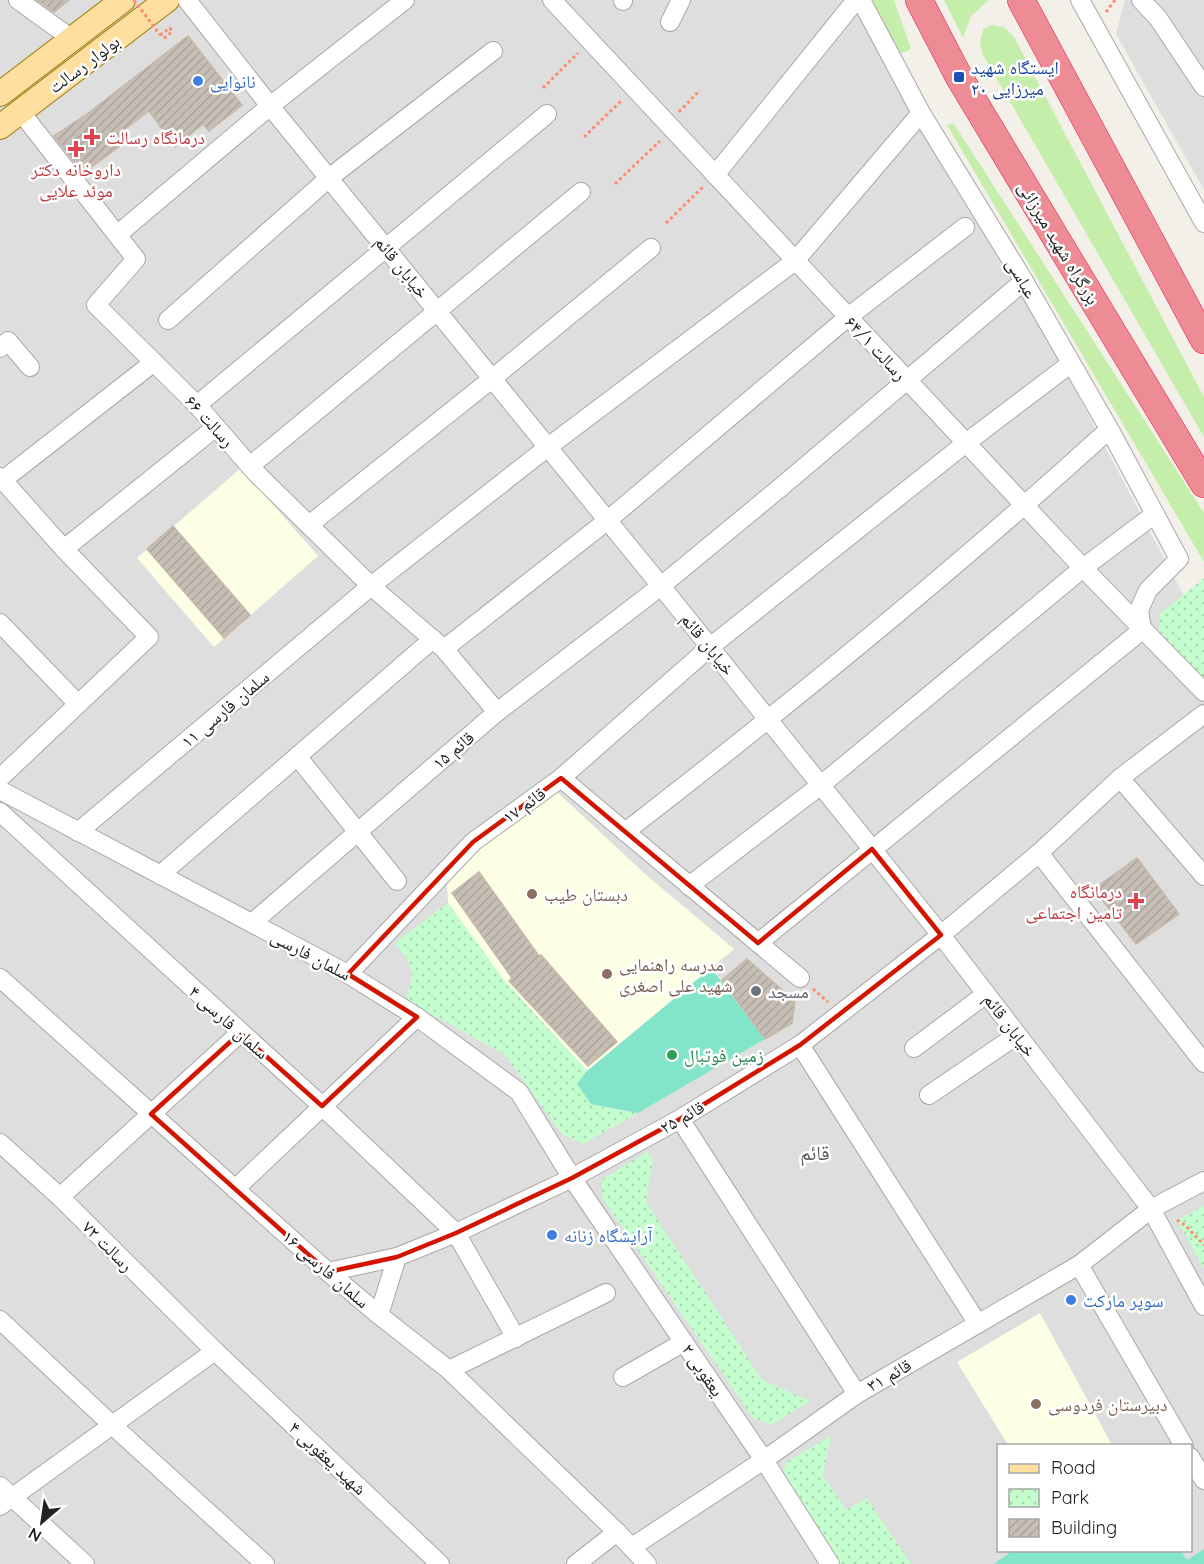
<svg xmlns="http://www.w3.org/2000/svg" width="1204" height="1564" viewBox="0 0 1204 1564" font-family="Quicksand,'Noto Naskh Arabic',sans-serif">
	<defs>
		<pattern id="park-dots" width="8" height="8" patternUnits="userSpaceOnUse" patternTransform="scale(1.5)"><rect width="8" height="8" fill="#c4fdce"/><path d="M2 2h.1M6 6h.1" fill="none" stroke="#a8d9b1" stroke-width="1.8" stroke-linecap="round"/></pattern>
		<pattern id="building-hatch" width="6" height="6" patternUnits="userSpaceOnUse" patternTransform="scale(1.5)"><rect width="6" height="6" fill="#c7bfb6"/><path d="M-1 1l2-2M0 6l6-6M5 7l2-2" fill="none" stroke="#aba49c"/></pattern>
	</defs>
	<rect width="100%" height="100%" fill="#f2f0e8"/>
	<!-- residential -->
	<g fill="#dfdede" fill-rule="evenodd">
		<path d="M0,0H869L1204,634V1564H0ZM998,1446H1190V1550H998Z"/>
		<polygon points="1125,0 1204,0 1204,190 1116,34"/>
	</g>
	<!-- education -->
	<g fill="#fcffe4">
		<polygon points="241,468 318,556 214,647 137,558"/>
		<polygon points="555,790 644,873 734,949 587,1071 503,979 448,903 447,884 477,847"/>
		<polygon points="1040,1313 1112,1445 1008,1445 957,1362"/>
	</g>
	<!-- grass -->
	<g fill="#c6eeab">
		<polygon points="870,0 894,0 911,49 898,55"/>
		<polygon points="944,0 989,0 971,16 963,38"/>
		<polygon points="992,25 1004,27 1014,37 1204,397 1204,437 983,55 980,43 983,29"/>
		<polygon points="954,124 1204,513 1204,562 947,125"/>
	</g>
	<!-- park -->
	<g fill="url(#park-dots)">
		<polygon points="1204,578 1204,680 1159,631 1160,614"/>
		<path d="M448,903L503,979L587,1071L577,1084L591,1104L638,1113L583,1144L562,1134L504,1054L406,1000C415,972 414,966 395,943Z"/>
		<polygon points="647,1152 653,1160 646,1202 762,1380 810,1401 771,1425 753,1418 603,1199 601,1180"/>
		<polygon points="1204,1206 1204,1269 1177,1220"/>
		<polygon points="831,1436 823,1475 846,1510 867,1498 911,1564 838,1564 782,1477 786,1462"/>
	</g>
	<!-- pitch -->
	<g fill="#82e5c9">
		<polygon points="711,968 765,1039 638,1113 591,1104 577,1084 587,1071"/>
		<polygon points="1204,1549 1204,1564 994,1564 1012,1551 1181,1551 1187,1560"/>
	</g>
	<!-- building -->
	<g fill="url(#building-hatch)" stroke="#c5b8a9" stroke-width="1.5">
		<polygon points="37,0 69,0 54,12"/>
		<polygon points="188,36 242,105 209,131 203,124 175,147 149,111 121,132 127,141 83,173 54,136 87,114"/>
		<polygon points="173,526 250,615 224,638 147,549"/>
		<polygon points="1137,858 1179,914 1136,944 1094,889"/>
		<polygon points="479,872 539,956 541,955 617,1042 588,1066 509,981 512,978 452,893"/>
		<polygon points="747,959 795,1001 792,1023 765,1039 722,980"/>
	</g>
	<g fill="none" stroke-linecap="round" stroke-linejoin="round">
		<defs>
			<g id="minor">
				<polyline points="18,0 72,39"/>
				<polyline points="187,0 270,106 661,586 941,935 1151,1209 1204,1306"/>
				<polyline points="552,0 1083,568 1204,692"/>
				<polyline points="1080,0 1204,223"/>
				<polyline points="1141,0 1158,18 1204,87"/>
				<polyline points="623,1 623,0"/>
				<polyline points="670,22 681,0"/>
				<polyline points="20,111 136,259 96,305 197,405 256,473 371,586 444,649 497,712"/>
				<polyline points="715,175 856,0"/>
				<polyline points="117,235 270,106 405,0"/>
				<polyline points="168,320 329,178 493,51"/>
				<polyline points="0,348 8,341 30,367"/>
				<polyline points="197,405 547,114"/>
				<polyline points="250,466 581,192"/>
				<polyline points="0,477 64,549 149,637 0,778"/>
				<polyline points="3,480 154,362"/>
				<polyline points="309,525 493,378 651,248"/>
				<polyline points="64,549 216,427"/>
				<polyline points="0,623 78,704"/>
				<polyline points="444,649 608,520 848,317 965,227"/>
				<polyline points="297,756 397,881"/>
				<polyline points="561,778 800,978"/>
				<polyline points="1120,778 1204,876"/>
				<polyline points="0,790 348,974 417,1017 519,1092 572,1178 764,1460 830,1564"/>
				<polyline points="0,812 322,1106 456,1233 516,1338"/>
				<polyline points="78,832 371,586 548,447 795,261 921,113"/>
				<path d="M625,832C789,705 950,574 1103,435"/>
				<polyline points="1039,853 1204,1063"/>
				<polyline points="160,875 433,639"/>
				<polyline points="689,886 821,785 1083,568 1155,514"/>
				<polyline points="252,923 497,712 661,586 781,487 1024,281"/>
				<polyline points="758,943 1142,630 1139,610 1148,590 1179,559 1112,434 1024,281 921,113 861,0"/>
				<polyline points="348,974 473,842 561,778 710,647 966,443 1070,364"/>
				<polyline points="0,978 328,1272 379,1315 449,1370 617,1532 647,1564"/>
				<polyline points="800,1045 978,1324"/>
				<polyline points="914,1048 986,994"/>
				<polyline points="929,1095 1017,1035"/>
				<polyline points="680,1119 857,1394"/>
				<polyline points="0,1143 60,1197 215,1351 440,1564"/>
				<polyline points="235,1189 417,1017"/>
				<polyline points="60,1197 240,1033"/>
				<polyline points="1079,1265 1184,1446"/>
				<polyline points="328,1272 397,1257"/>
				<polyline points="379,1315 397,1257 456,1233 572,1178 680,1119 800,1045 941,935 1039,853 1120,778 1204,714"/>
				<polyline points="0,1320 111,1424 265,1564"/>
				<polyline points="449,1370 606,1293"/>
				<polyline points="623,1377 684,1342"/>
				<polyline points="1190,1457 1204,1480"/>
				<polyline points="0,1486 85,1564"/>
				<polyline points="0,1506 215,1351"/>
				<polyline points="632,1547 764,1460 857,1394 1079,1265 1151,1209 1204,1181"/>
				<polyline points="576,1564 617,1532"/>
			</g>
			<g id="major">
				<polyline points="0,94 123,0"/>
				<polyline points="0,127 167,0"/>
			</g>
			<g id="highway">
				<polyline points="919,0 959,77 1204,484"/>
				<polyline points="1021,0 1204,340"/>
			</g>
		</defs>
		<!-- minor casing -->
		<use href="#minor" stroke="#a8a8a8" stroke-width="20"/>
		<!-- major casing -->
		<use href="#major" stroke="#9f7a00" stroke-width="26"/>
		<!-- highway casing -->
		<use href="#highway" stroke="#e61e4f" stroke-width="28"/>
		<!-- path -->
		<g stroke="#ff8a6c" stroke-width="3" stroke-dasharray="3 3" stroke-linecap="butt">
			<polyline points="1106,12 1115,0"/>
			<polyline points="160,35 170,28 172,32 163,39"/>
			<polyline points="543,88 578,53"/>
			<polyline points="679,112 700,90"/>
			<polyline points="584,137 622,100"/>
			<polyline points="615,184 660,141"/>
			<polyline points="666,223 703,187"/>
			<polyline points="813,989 828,1002"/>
			<polyline points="1177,1220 1185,1225 1204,1245"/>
		</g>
		<!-- minor -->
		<use href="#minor" stroke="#fff" stroke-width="18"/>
		<!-- major -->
		<use href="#major" stroke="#ffdfa0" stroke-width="24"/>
		<!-- highway -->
		<use href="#highway" stroke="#ed8c94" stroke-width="27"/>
		<!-- path-bridge -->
		<polyline stroke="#ff8a6c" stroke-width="3" stroke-dasharray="3 3" stroke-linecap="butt" points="134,0 160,35"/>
	</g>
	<!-- marked area -->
	<path fill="none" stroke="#d31500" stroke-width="4.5" stroke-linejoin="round" d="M561,778L758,943L872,849L941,935L800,1045L680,1119L572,1178L456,1233L397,1257L328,1272L151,1114L240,1033L322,1106L417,1017L348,974L473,842Z"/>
	<!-- markers -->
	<rect fill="#1a4fb4" stroke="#fff" stroke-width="2" x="953" y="71" width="12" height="12" rx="3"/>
	<g fill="#3f7fe0" stroke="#fff" stroke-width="2">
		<circle cx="198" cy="81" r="6"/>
		<circle cx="552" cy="1235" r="6"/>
		<circle cx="1071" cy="1300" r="6"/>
	</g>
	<g fill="#e0444e" stroke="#fff" stroke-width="2">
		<path d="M89 128h6v6h6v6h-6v6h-6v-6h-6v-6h6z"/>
		<path d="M73 140h6v6h6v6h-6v6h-6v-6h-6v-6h6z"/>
		<path d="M1133 892h6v6h6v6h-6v6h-6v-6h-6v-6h6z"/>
	</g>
	<g fill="#8d6e63" stroke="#fff" stroke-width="2">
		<circle cx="532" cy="894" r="6"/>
		<circle cx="607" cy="974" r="6"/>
		<circle cx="1036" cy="1404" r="6"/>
	</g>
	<circle fill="#6b7280" stroke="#fff" stroke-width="2" cx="756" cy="991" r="6"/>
	<circle fill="#2e9e5b" stroke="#fff" stroke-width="2" cx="672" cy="1055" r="6"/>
	<g text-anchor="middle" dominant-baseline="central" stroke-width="5" stroke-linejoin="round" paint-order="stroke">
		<!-- street labels -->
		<g font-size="18" fill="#212121" stroke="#fff">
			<text transform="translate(84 64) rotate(-37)">بولوار رسالت</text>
			<text transform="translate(1059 243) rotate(59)">بزرگراه شهید میرزائی</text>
			<text transform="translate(402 267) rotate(51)">خیابان قائم</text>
			<text transform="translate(1022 278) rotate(60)">عباسی</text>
			<text transform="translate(876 348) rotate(47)">رسالت ۶۴/۱</text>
			<text transform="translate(210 421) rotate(48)">رسالت ۶۶</text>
			<text transform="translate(708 644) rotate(51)">خیابان قائم</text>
			<text transform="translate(225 709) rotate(-40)">سلمان فارسی ۱۱</text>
			<text transform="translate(453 750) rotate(-40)">قائم ۱۵</text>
			<text transform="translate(524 805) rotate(-36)">قائم ۱۷</text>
			<text transform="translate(311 955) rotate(28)">سلمان فارسی</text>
			<text transform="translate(229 1022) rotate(42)">سلمان فارسی ۴</text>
			<text transform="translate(1010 1025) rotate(53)">خیابان قائم</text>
			<text transform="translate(682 1117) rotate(-30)">قائم ۲۵</text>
			<text transform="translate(108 1246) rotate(45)">رسالت ۷۲</text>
			<text transform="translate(326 1269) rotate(41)">سلمان فارسی ۱۶</text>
			<text transform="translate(703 1370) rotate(56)">یعقوبی ۲</text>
			<text transform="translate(889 1375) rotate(-30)">قائم ۳۱</text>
			<text transform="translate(328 1458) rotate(43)">شهید یعقوبی ۴</text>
		</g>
		<!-- transit labels -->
		<g font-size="18" fill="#164399" stroke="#fff" text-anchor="start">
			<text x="971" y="67">ایستگاه شهید<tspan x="971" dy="21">میرزایی ۲۰</tspan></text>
		</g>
		<!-- shop labels -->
		<g font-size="18" fill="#366cbe" stroke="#fff" text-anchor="start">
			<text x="210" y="81">نانوایی</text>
			<text x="564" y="1235">آرایشگاه زنانه</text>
			<text x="1083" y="1300">سوپر مارکت</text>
		</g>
		<!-- health labels -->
		<g font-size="18" fill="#be3a42" stroke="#fff" text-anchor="start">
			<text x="106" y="137">درمانگاه رسالت</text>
			<text x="76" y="169" text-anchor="middle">داروخانه دکتر<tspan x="76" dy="21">موئد علایی</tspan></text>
			<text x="1122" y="891" text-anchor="end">درمانگاه<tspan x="1122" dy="21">تامین اجتماعی</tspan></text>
		</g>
		<!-- education labels -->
		<g font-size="18" fill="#785e54" stroke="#fff" text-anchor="start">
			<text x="544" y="894">دبستان طیب</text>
			<text x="619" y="964">مدرسه راهنمایی<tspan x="619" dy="21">شهید علی اصغری</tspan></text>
			<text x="1048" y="1404">دبیرستان فردوسی</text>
		</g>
		<!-- worship labels -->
		<g font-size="18" fill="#5b616d" stroke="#fff" text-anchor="start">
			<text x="768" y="991">مسجد</text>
		</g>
		<!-- leisure labels -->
		<g font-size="18" fill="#27864d" stroke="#fff" text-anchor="start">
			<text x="684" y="1055">زمین فوتبال</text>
		</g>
		<!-- neighbourhood labels -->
		<g font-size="20" fill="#545454" stroke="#fff">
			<text x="815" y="1152">قائم</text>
		</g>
	</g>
	<!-- legend -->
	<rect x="997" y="1444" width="195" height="108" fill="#ffffff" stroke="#a6a6a6" stroke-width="1.5"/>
	<rect x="1009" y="1464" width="30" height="9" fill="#ffdfa0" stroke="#a6a6a6" stroke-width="1.5"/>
	<text x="1051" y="1474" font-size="18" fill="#212121">Road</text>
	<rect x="1009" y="1489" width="30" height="18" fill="url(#park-dots)" stroke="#a6a6a6" stroke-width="1.5"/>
	<text x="1051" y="1504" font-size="18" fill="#212121">Park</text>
	<rect x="1009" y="1519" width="30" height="18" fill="url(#building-hatch)" stroke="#a6a6a6" stroke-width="1.5"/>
	<text x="1051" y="1534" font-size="18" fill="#212121">Building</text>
	<!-- north arrow -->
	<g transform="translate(42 1522) rotate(209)" stroke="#ffffff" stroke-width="4.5" paint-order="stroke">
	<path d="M0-4.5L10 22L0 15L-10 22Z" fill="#212121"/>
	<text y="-9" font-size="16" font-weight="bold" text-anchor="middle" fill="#212121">N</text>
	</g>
</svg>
